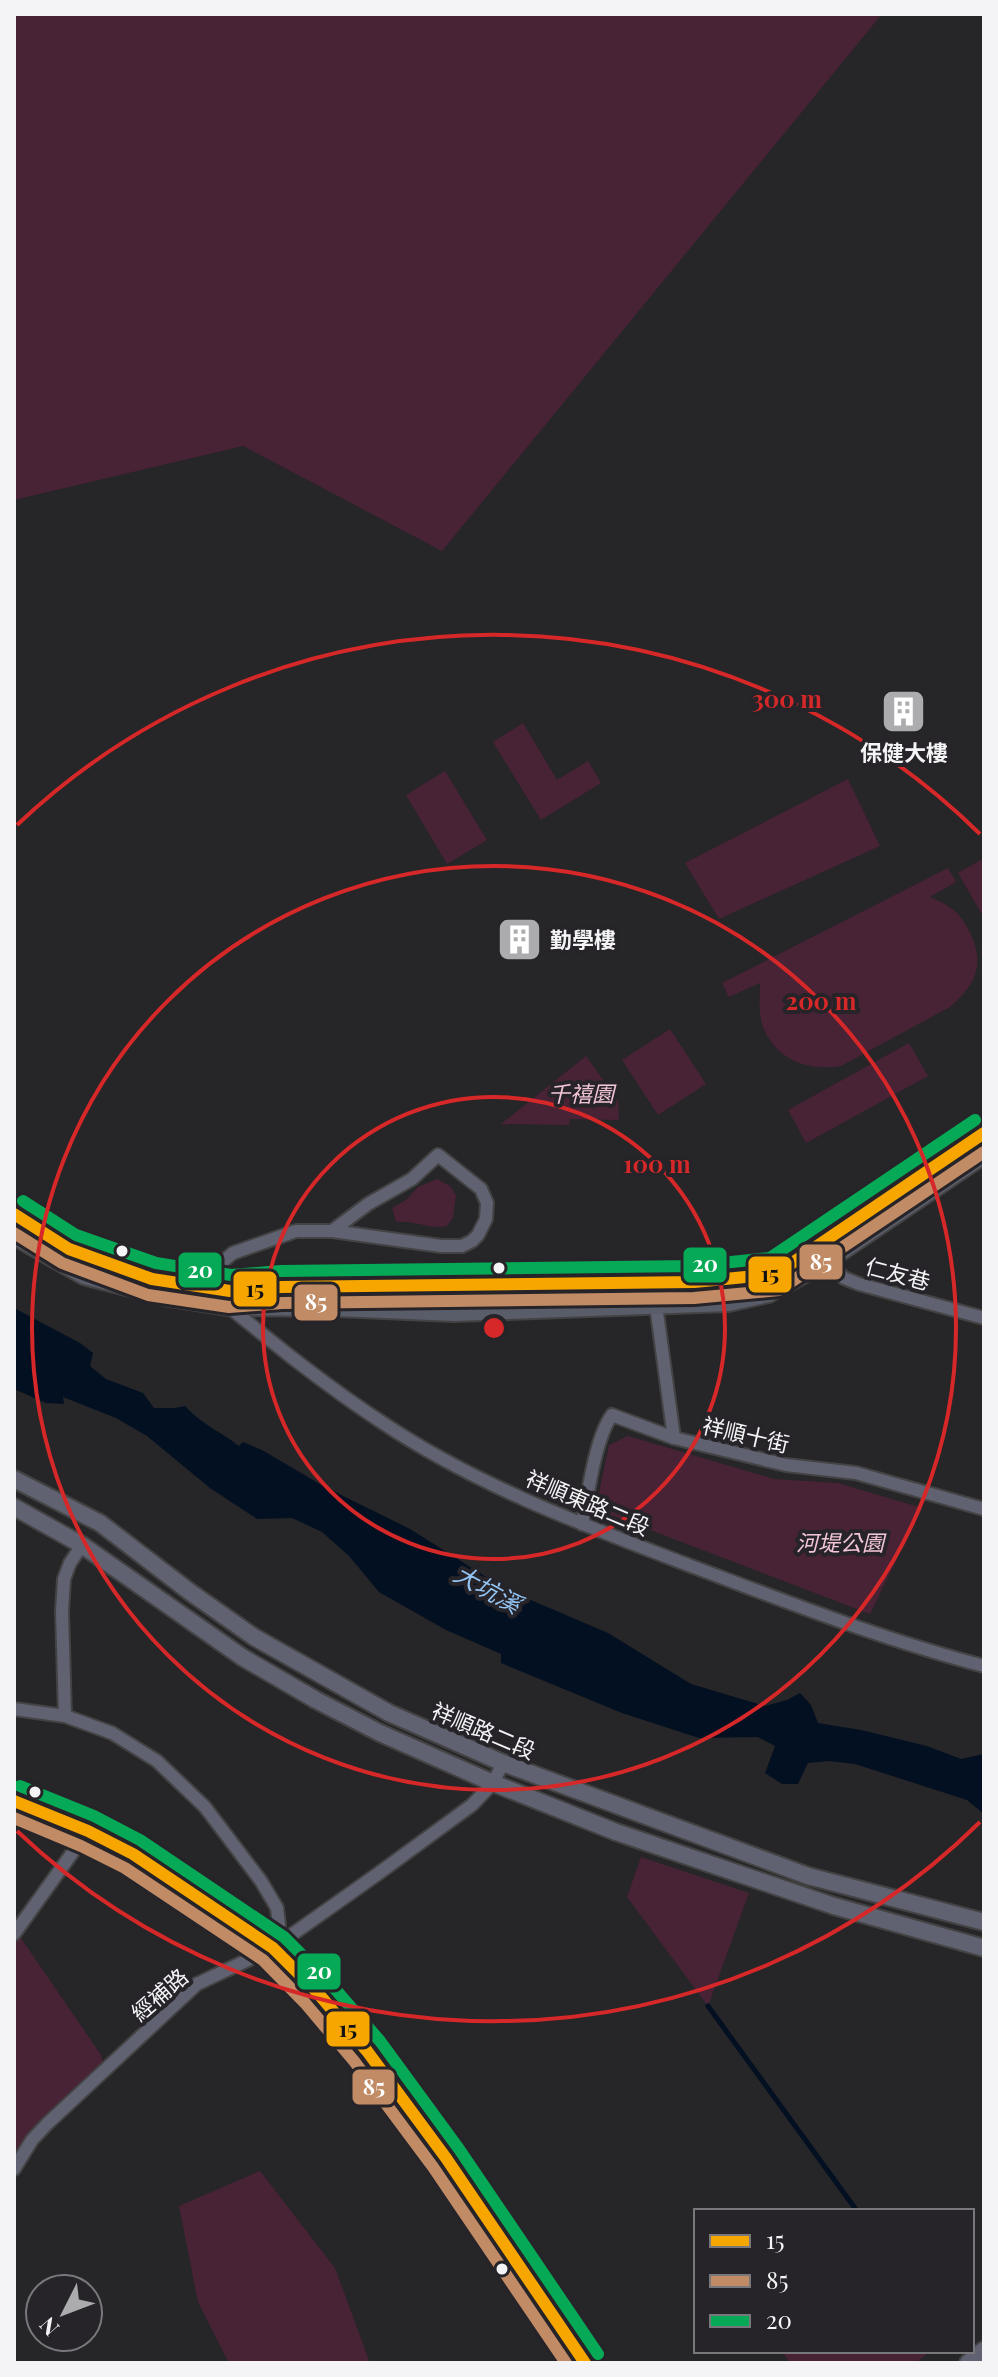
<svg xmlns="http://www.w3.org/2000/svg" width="998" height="2377" viewBox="0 0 998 2377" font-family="'Playfair Display','Noto Sans TC',serif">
	<rect width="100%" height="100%" fill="#262528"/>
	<!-- green -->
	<g fill="#482235">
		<polygon points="14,14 882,14 442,551 243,446 14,500"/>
		<polygon points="523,723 557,780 588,761 601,783 541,820 493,742"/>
		<polygon points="445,771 487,840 447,864 406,795"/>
		<polygon points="848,779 880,846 719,919 685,863"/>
		<polygon points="984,858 984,918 958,873"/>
		<path d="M948,868L956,882L930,897C937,900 946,904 952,909C959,914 964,921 968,929C986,962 977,984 950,1007L841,1066C808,1071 777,1061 763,1027C758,1014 760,997 760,983L729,997L722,983Z"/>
		<polygon points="670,1029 706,1084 658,1115 622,1060"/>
		<polygon points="909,1043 928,1076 806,1143 788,1110"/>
		<polygon points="586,1056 618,1101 619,1120 570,1119 569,1125 501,1124"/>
		<path d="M437,1179L450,1186L456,1195L453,1218L447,1226C430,1230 415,1220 396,1222L392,1208L406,1200L418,1187Z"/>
		<polygon points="628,1436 774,1479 838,1483 922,1508 870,1614 611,1515 597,1502 609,1445"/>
		<polygon points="641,1857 749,1893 708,2006 627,1897"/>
		<polygon points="14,1928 101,2055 103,2063 98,2070 30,2133 14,2155"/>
		<polygon points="260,2171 335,2268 370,2363 229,2363 198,2302 179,2206"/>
		<polygon points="782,2351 930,2351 916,2363 790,2363"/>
	</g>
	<!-- water -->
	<path fill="#031021" d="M14,1308L80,1343L93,1353L90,1366L106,1379L143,1393L154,1408H175L185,1406C201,1424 220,1431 239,1446L243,1442L262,1450L323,1486L410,1529L505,1589L608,1633L691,1684L765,1706L787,1700L800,1693L811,1705L818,1723L861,1730L927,1746L961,1759L984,1754V1814L967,1800L855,1764L829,1761L808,1763L798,1784H782L765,1773L775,1746L758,1737L699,1738L622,1713L501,1663V1654L446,1630L379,1592L349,1556L322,1532L292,1518L257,1519L210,1488L147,1436L116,1418L63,1397L64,1404L46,1403L14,1389Z"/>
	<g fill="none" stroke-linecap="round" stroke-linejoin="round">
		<!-- stream -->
		<polyline stroke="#031021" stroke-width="5" points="708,2006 857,2211"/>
		<defs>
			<g id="minor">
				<polyline points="822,1255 844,1278 859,1284 984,1318"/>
				<polyline points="194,1286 233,1253 296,1231 332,1231 441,1246 462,1246 472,1241 478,1235 486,1219 487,1203 481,1189 438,1155 412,1179 368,1204 332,1231"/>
				<polyline points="656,1305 674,1438"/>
				<path d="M228,1306C278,1347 329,1388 383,1423C477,1486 586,1526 691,1566C787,1602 884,1640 984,1666"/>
				<path d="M582,1524C588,1495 595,1438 612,1415L674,1438L786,1465L856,1473L984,1509"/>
				<polyline points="14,1709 65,1716 112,1733 157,1761 205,1807 261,1881 277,1908 279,1925 273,1948"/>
				<polyline points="65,1716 62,1611 64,1579 70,1563 82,1545"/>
				<polyline points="14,1934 88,1831"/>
				<polyline points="14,2169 32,2140 47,2124 197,1984 273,1948 379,1873 472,1805 493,1783 503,1763"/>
			</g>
			<g id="tertiary">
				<polyline points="14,1479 100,1523 190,1592 254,1637 389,1713 503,1763 808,1876 984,1922"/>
				<polyline points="14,1507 82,1545 242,1657 316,1700 380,1733 493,1783 616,1832 834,1906 984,1948"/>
				<polyline points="968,2363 984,2350"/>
			</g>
			<g id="secondary">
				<polyline points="14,1214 69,1249 152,1279 230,1291 281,1287 694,1282 776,1274 984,1133"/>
				<polyline points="14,1235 84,1275 170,1297 228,1306 338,1307 454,1312 728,1302 768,1293 826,1261 984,1154"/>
				<polyline points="14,1801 88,1831 133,1854 273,1948 317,1992 367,2051 446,2158 585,2363"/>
			</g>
		</defs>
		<!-- minor casing -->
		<use href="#minor" stroke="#434344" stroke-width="16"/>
		<!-- tertiary casing -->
		<use href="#tertiary" stroke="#434344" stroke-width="20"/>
		<!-- secondary casing -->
		<use href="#secondary" stroke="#434344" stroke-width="22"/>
		<!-- minor -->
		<use href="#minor" stroke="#606271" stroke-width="12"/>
		<!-- tertiary -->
		<use href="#tertiary" stroke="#606271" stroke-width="16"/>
		<!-- secondary -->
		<use href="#secondary" stroke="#595c69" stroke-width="18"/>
		<defs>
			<g id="bus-1">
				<polyline points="14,1214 69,1249 152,1279 230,1291 281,1287 694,1282 776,1274 984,1133"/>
				<polyline points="14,1801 88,1831 133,1854 273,1948 317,1992 367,2051 446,2158 585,2363"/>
			</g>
			<g id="bus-2">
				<polyline points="14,1233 62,1263 148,1295 229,1307 282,1303 694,1298 779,1290 984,1152"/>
				<polyline points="14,1818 81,1846 125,1868 263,1960 305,2003 354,2061 433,2167 566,2363"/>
			</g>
			<g id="bus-3">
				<polyline points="23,1201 76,1235 156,1263 231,1275 281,1271 693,1266 770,1258 975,1120"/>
				<polyline points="20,1786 94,1816 140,1840 284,1937 329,1982 380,2041 459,2149 598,2354"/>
			</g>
		</defs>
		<!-- bus-1 casing -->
		<use href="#bus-1" stroke="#262429" stroke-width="18"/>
		<!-- bus-2 casing -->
		<use href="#bus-2" stroke="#262429" stroke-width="18"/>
		<!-- bus-3 casing -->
		<use href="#bus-3" stroke="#262429" stroke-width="18"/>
		<!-- bus-1 -->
		<use href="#bus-1" stroke="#f7a600" stroke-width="12"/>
		<!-- bus-2 -->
		<use href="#bus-2" stroke="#c18c65" stroke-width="12"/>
		<!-- bus-3 -->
		<use href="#bus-3" stroke="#06aa56" stroke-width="12"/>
	</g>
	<!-- distance rings -->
	<g fill="none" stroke="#d62828" stroke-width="4">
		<circle cx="494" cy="1328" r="231"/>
		<circle cx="494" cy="1328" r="462"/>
		<path d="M980 1822A693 693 0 0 1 17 1831M17 825A693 693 0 0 1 980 834"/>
	</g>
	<!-- icons -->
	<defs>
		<symbol id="building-square" viewBox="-11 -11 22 22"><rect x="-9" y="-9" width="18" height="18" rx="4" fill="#acabae" stroke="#262429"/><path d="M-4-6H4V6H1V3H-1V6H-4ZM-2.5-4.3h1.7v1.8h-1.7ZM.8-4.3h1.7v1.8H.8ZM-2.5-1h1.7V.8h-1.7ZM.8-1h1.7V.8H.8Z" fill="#fff"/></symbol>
	</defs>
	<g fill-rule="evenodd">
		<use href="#building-square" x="878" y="686" width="51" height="51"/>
		<use href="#building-square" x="494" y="914" width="51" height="51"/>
	</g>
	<!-- markers -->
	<g fill="#f4f3f6" stroke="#262429" stroke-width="3">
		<circle cx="122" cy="1251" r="7"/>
		<circle cx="499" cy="1268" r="7"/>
		<circle cx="35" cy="1792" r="7"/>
		<circle cx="502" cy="2269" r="7"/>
	</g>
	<g text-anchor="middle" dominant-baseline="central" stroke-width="8" stroke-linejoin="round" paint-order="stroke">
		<!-- poi labels -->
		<g font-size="22" font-weight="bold" fill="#f4f3f6" stroke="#262429">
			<text x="904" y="752">保健大樓</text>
			<text x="550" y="939" text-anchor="start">勤學樓</text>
		</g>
		<!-- park labels -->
		<g font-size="22" font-style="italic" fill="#f2c5d7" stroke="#262429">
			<text x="581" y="1093">千禧園</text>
			<text x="840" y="1542">河堤公園</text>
		</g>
		<!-- street labels -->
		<g font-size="22" fill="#f4f3f6" stroke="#262429">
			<text transform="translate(898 1273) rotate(15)">仁友巷</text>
			<text transform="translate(746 1434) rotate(13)">祥順十街</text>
			<text transform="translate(588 1502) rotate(23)">祥順東路二段</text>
			<text transform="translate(484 1730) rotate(23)">祥順路二段</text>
			<text transform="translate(159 1994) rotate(-41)">經補路</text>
		</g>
		<!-- water labels -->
		<g font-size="24" font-style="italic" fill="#93c4f4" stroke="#262429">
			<text transform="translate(488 1588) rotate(29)">大坑溪</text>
		</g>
	</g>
	<circle cx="494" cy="1328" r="12" fill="#d62828" stroke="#262429" stroke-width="4"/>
	<g font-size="24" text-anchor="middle" font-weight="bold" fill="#d62828" stroke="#262429" stroke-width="8" stroke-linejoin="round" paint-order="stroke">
		<text x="787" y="708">300 m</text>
		<text x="821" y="1010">200 m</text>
		<text x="657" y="1173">100 m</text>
	</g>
	<g stroke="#262429" stroke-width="3">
		<rect x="798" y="1243" width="46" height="38" rx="8" fill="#c18c65"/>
		<rect x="682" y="1246" width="46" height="38" rx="8" fill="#06aa56"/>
		<rect x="177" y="1251" width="46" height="38" rx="8" fill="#06aa56"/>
		<rect x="747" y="1255" width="46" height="39" rx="8" fill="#f7a600"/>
		<rect x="232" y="1270" width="46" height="38" rx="8" fill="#f7a600"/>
		<rect x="293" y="1283" width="46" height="39" rx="8" fill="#c18c65"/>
		<rect x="296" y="1952" width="46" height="39" rx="8" fill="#06aa56"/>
		<rect x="325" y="2010" width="46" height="38" rx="8" fill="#f7a600"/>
		<rect x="351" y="2068" width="45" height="38" rx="8" fill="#c18c65"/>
	</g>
	<g font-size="22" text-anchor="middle" font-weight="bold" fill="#fff">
		<text x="821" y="1270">85</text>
		<text x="705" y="1272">20</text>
		<text x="200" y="1278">20</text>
		<text x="316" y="1310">85</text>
		<text x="319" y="1979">20</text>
		<text x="374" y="2095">85</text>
	</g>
	<g font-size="22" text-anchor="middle" font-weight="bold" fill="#111">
		<text x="770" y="1282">15</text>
		<text x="255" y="1297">15</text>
		<text x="348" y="2037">15</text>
	</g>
	<!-- border -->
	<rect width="998" height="2377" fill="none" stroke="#f4f3f6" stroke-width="32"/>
	<!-- legend -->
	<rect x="694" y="2209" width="280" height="144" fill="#262429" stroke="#78777b" stroke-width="2"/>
	<rect x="710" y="2235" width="40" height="12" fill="#f7a600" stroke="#78777b" stroke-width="2"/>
	<text x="766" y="2249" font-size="24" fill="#f4f3f6">15</text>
	<rect x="710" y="2275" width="40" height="12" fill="#c18c65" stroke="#78777b" stroke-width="2"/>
	<text x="766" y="2289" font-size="24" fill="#f4f3f6">85</text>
	<rect x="710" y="2315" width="40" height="12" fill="#06aa56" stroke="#78777b" stroke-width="2"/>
	<text x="766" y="2329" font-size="24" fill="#f4f3f6">20</text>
	<!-- north arrow -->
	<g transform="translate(64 2313) rotate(228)"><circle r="38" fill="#262429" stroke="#78777b" stroke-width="2"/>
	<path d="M0-6L14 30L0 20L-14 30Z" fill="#acabae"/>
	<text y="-12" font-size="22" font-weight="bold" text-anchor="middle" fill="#f4f3f6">N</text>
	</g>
</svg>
